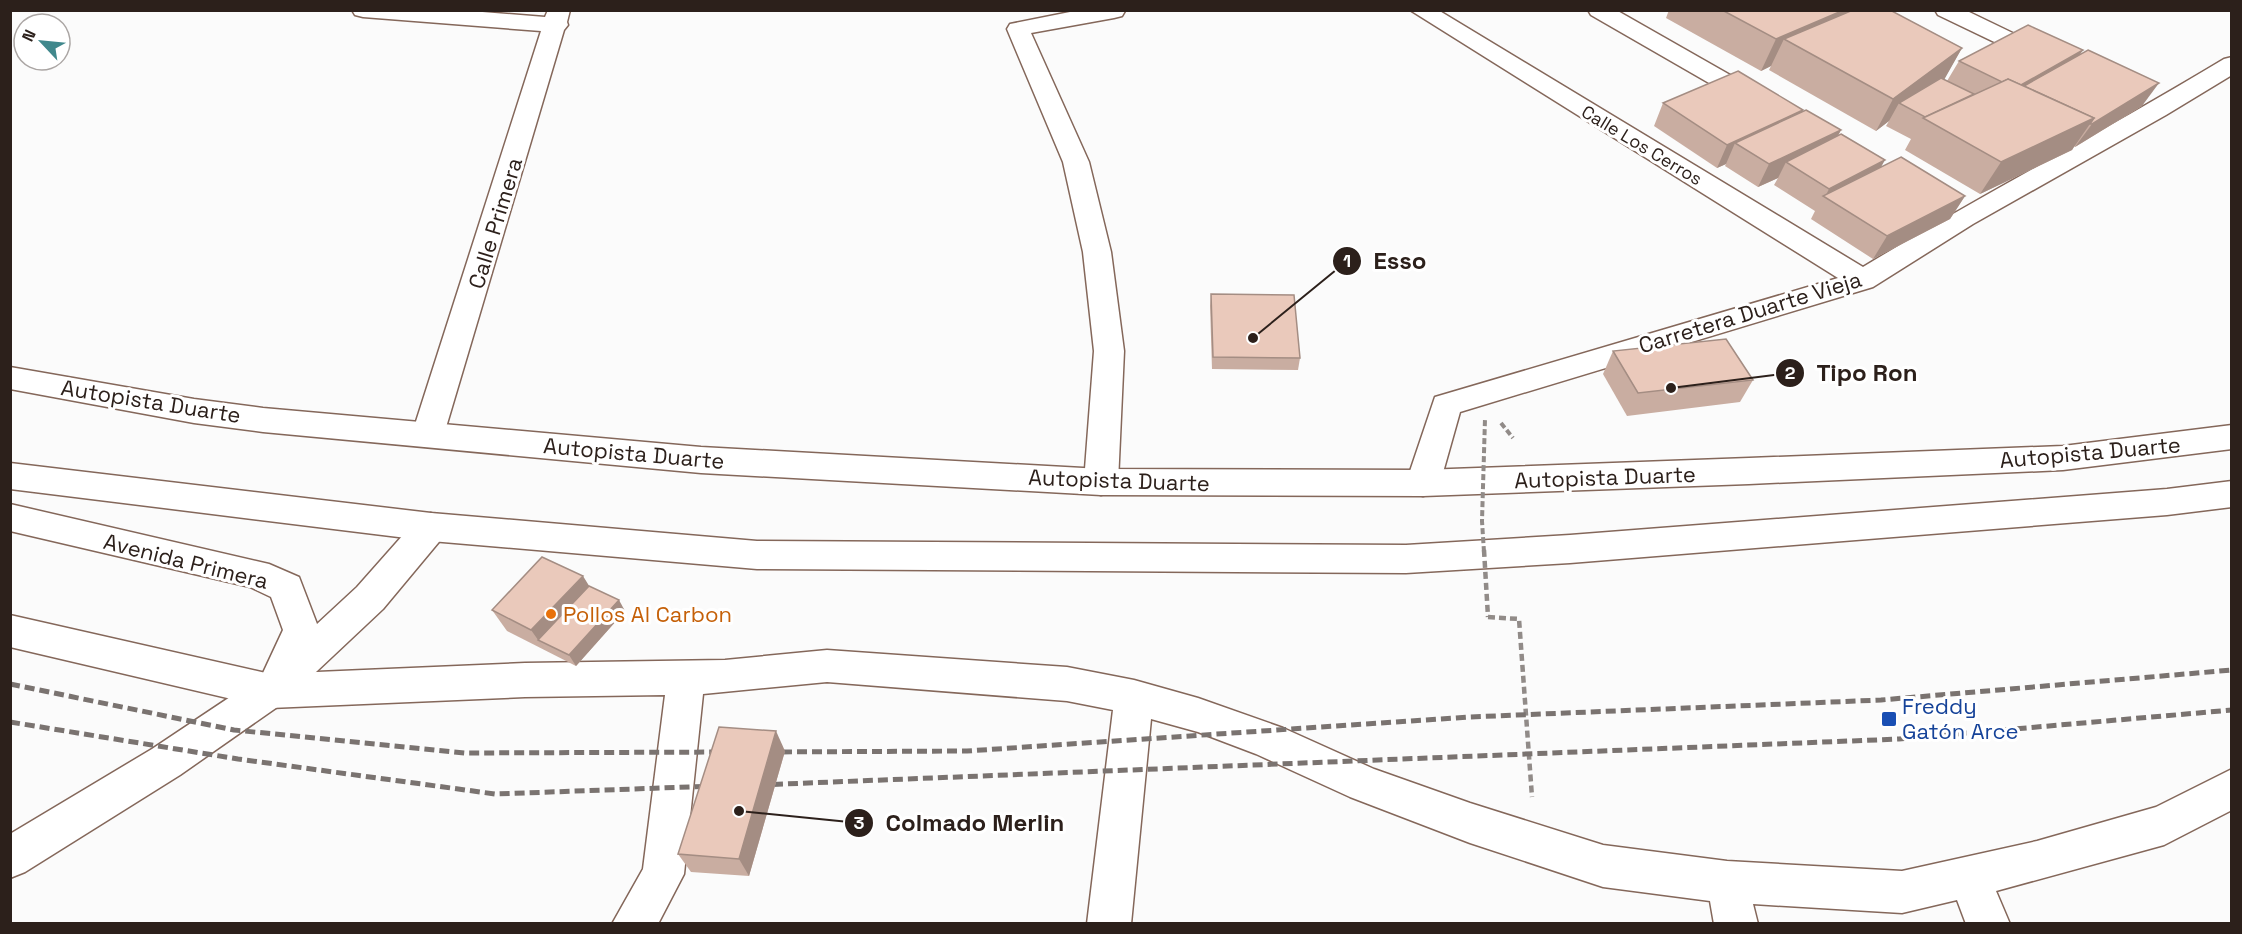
<svg xmlns="http://www.w3.org/2000/svg" width="2242" height="934" viewBox="0 0 2242 934" font-family="'Space Grotesk',sans-serif">
	<rect width="100%" height="100%" fill="#fbfbfb"/>
	<g fill="none" stroke-linecap="round" stroke-linejoin="round">
		<defs>
			<g id="minor">
				<polygon points="352,10 458,10 545,17 548,10 570,10 567,22 568,25 564,30 444,434 439,443 428,446 417,443 412,434 541,31 363,17 355,15"/>
				<polygon points="1080,10 1125,11 1122,16 1114,18 1031,33 1089,162 1111,252 1124,351 1118,482 1113,491 1101,495 1089,491 1084,482 1094,351 1083,252 1063,162 1007,29 1010,24"/>
				<path d="M1410,10H1438L1863,267C1982,195 2105,131 2224,59L2232,57V75L2166,115L1973,224L1873,287L1460,412L1440,483L1435,492L1423,496L1411,492L1406,483L1435,397L1838,278Z"/>
				<polygon points="1588,10 1616,10 1767,96 1770,101 1767,106 1758,108 1749,106 1591,15"/>
				<polygon points="1935,10 1965,10 2052,52 2056,57 2052,62 2036,62 1938,15"/>
				<polygon points="10,615 270,674 525,663 725,660 827,650 1067,667 1134,680 1198,698 1283,728 1374,769 1470,803 1603,845 1727,861 1902,871 2037,841 2156,807 2232,769 2232,810 2164,845 1996,891 2010,924 1966,924 1957,900 1902,913 1753,904 1758,924 1714,924 1710,901 1603,887 1470,843 1350,797 1256,754 1198,732 1151,719 1131,924 1087,924 1113,710 1067,701 827,682 703,694 684,874 658,924 612,924 643,869 665,695 525,697 270,708 10,647"/>
			</g>
			<polygon id="major" points="10,504 269,564 299,577 317,624 357,587 419,517 431,513 443,517 448,527 443,537 383,609 283,703 180,775 25,872 10,878 10,834 152,749 257,679 263,673 283,630 271,597 250,587 10,531"/>
			<g id="highway">
				<polygon points="10,367 194,399 263,408 701,447 1101,469 1423,470 1749,458 2063,446 2232,425 2232,449 2063,470 1749,484 1423,496 1101,495 701,473 263,432 194,423 10,389"/>
				<polygon points="10,463 431,513 757,541 1406,545 1570,535 2167,489 2232,481 2232,507 2167,515 1570,563 1406,573 757,569 431,541 10,489"/>
			</g>
		</defs>
		<!-- minor casing -->
		<use href="#minor" stroke="#84675a" stroke-width="3"/>
		<!-- major casing -->
		<use href="#major" stroke="#84675a" stroke-width="3"/>
		<!-- highway casing -->
		<use href="#highway" stroke="#84675a" stroke-width="3"/>
		<!-- path-far1 -->
		<polyline stroke="#918b88" stroke-width="4" stroke-dasharray="6 3" stroke-linecap="butt" points="1501,423 1513,438"/>
		<!-- path -->
		<polyline stroke="#918b88" stroke-width="4.5" stroke-dasharray="7 4" stroke-linecap="butt" points="1488,617 1519,619 1532,797"/>
		<!-- minor -->
		<use href="#minor" fill="#fff" fill-rule="evenodd"/>
		<!-- major -->
		<use href="#major" fill="#fff" fill-rule="evenodd"/>
		<!-- highway -->
		<use href="#highway" fill="#fff" fill-rule="evenodd"/>
		<!-- rail -->
		<g stroke="#7a7370" stroke-width="5" stroke-dasharray="10 5" stroke-linecap="butt">
			<polyline points="10,684 234,730 465,753 728,752"/>
			<polyline points="10,722 238,759 495,794 716,786"/>
			<polyline points="767,752 967,751 1469,717 1881,700 2232,670"/>
			<polyline points="758,785 1899,739 2232,710"/>
		</g>
		<!-- path-bridge-far1 -->
		<polyline stroke="#918b88" stroke-width="4" stroke-dasharray="6 3" stroke-linecap="butt" points="1484,552 1482,521 1485,419"/>
		<!-- path-bridge -->
		<polyline stroke="#918b88" stroke-width="4.5" stroke-dasharray="7 4" stroke-linecap="butt" points="1484,550 1488,617"/>
	</g>
	<!-- wall -->
	<g fill="#c9ada1">
		<polygon points="1669,10 1890,10 1962,48 1944,79 1947,81 1959,61 2080,54 2142,106 2075,147 2074,146 2072,150 1980,194 1905,150 1911,139 1886,126 1889,121 1876,131 1769,70 1771,66 1761,71 1666,18"/>
		<polygon points="1663,103 1802,112 1841,130 1838,136 1881,167 1965,196 1950,219 1873,259 1811,219 1815,211 1774,185 1778,178 1758,187 1725,166 1726,164 1717,168 1654,126"/>
		<polygon points="1211,294 1300,358 1298,370 1212,369 1210,306"/>
		<polygon points="1613,351 1753,380 1740,402 1627,416 1603,374"/>
		<polygon points="589,586 625,611 576,666 507,631 492,610"/>
		<polygon points="785,751 749,876 691,872 678,854"/>
	</g>
	<!-- shaded-wall -->
	<g fill="#a48d83">
		<polygon points="1844,10 1863,10 1784,39 1771,66 1761,71 1776,39"/>
		<polygon points="1962,48 1944,80 1899,103 1889,121 1876,131 1893,99"/>
		<polygon points="2083,50 2068,73 2009,106 2015,88"/>
		<polygon points="2159,83 2142,106 2075,147 2092,124"/>
		<polygon points="1803,110 1792,133 1735,143 1726,164 1717,168 1727,145"/>
		<polygon points="2094,118 2072,150 1980,194 2001,162"/>
		<polygon points="1841,130 1828,153 1786,162 1778,178 1758,187 1769,164"/>
		<polygon points="1885,160 1872,183 1825,197 1829,189"/>
		<polygon points="1965,196 1950,219 1873,259 1887,236"/>
		<polygon points="583,576 596,597 538,640 546,651 531,630"/>
		<polygon points="619,600 625,611 576,666 569,655"/>
		<polygon points="776,731 785,751 749,876 739,859"/>
	</g>
	<!-- building -->
	<g fill="#eac9bb" stroke="#a48d83" stroke-width="1.5">
		<polygon points="1722,10 1844,10 1776,39"/>
		<polygon points="1853,10 1890,10 1962,48 1893,99 1784,39"/>
		<polygon points="2028,25 2083,50 2021,85 2008,79 2002,82 1959,61"/>
		<polygon points="2088,50 2159,83 2092,124 2090,124 2094,118 2024,86"/>
		<polygon points="1738,71 1803,110 1727,145 1663,103"/>
		<polygon points="1941,78 1974,94 1925,117 1899,103"/>
		<polygon points="2008,79 2094,118 2001,162 1923,118"/>
		<polygon points="1806,110 1841,130 1769,164 1735,143"/>
		<polygon points="1841,134 1885,160 1829,189 1786,162"/>
		<polygon points="1901,157 1965,196 1887,236 1823,196"/>
		<polygon points="1211,294 1294,295 1300,358 1213,357"/>
		<polygon points="1726,339 1753,380 1638,393 1613,351"/>
		<polygon points="542,557 583,576 531,630 492,610"/>
		<polygon points="589,586 619,600 569,655 538,640"/>
		<polygon points="719,727 776,731 739,859 678,854"/>
	</g>
	<!-- markers -->
	<circle fill="#e8710a" stroke="#fff" stroke-width="2" cx="551" cy="614" r="6"/>
	<rect fill="#1a4fb4" stroke="#fff" stroke-width="2" x="1881" y="711" width="16" height="16" rx="3"/>
	<g text-anchor="middle" dominant-baseline="central" stroke-width="6" stroke-linejoin="round" paint-order="stroke">
		<!-- far-street labels -->
		<g font-size="18" fill="#2c201b" stroke="#fff">
			<text transform="translate(1642 145) rotate(31)">Calle Los Cerros</text>
		</g>
		<!-- street labels -->
		<g font-size="22" fill="#2c201b" stroke="#fff">
			<text transform="translate(495 223) rotate(-73)">Calle Primera</text>
			<text transform="translate(1750 312) rotate(-17)">Carretera Duarte Vieja</text>
			<text transform="translate(151 401) rotate(9)">Autopista Duarte</text>
			<text transform="translate(2090 452) rotate(-5)">Autopista Duarte</text>
			<text transform="translate(634 453) rotate(5)">Autopista Duarte</text>
			<text transform="translate(1605 477) rotate(-2)">Autopista Duarte</text>
			<text transform="translate(1119 480) rotate(2)">Autopista Duarte</text>
			<text transform="translate(186 561) rotate(14)">Avenida Primera</text>
		</g>
		<!-- food labels -->
		<g font-size="22" fill="#c56008" stroke="#fff" text-anchor="start">
			<text x="563" y="614">Pollos Al Carbon</text>
		</g>
		<!-- transit labels -->
		<g font-size="22" fill="#164399" stroke="#fff" text-anchor="start">
			<text x="1902" y="706">Freddy<tspan x="1902" dy="25">Gatón Arce</tspan></text>
		</g>
	</g>
	<!-- callouts -->
	<path fill="none" stroke="#2c201b" stroke-width="2" d="M1253 338L1347 261M1671 388L1790 373M739 811L859 823"/>
	<g fill="#2c201b" stroke="#fff" stroke-width="2">
		<circle cx="1253" cy="338" r="6"/>
		<circle cx="1671" cy="388" r="6"/>
		<circle cx="739" cy="811" r="6"/>
		<circle cx="1347" cy="261" r="15"/>
		<circle cx="1790" cy="373" r="15"/>
		<circle cx="859" cy="823" r="15"/>
	</g>
	<g font-size="18" text-anchor="middle" font-weight="bold" fill="#fff">
		<text x="1347" y="267">1</text>
		<text x="1790" y="379">2</text>
		<text x="859" y="829">3</text>
	</g>
	<g font-size="24" text-anchor="middle" font-weight="bold" fill="#2c201b" stroke="#fff" stroke-width="6" stroke-linejoin="round" paint-order="stroke">
		<text x="1400" y="269">Esso</text>
		<text x="1867" y="381">Tipo Ron</text>
		<text x="975" y="831">Colmado Merlin</text>
	</g>
	<!-- border -->
	<rect width="2242" height="934" fill="none" stroke="#2c201b" stroke-width="24"/>
	<!-- north arrow -->
	<g transform="translate(42 42) rotate(296)"><circle r="28" fill="#ffffff" stroke="#aba6a4" stroke-width="1.5"/>
	<path d="M0-4.5L10 22L0 15L-10 22Z" fill="#40888c"/>
	<text y="-9" font-size="16" font-weight="bold" text-anchor="middle" fill="#2c201b">N</text>
	</g>
</svg>
